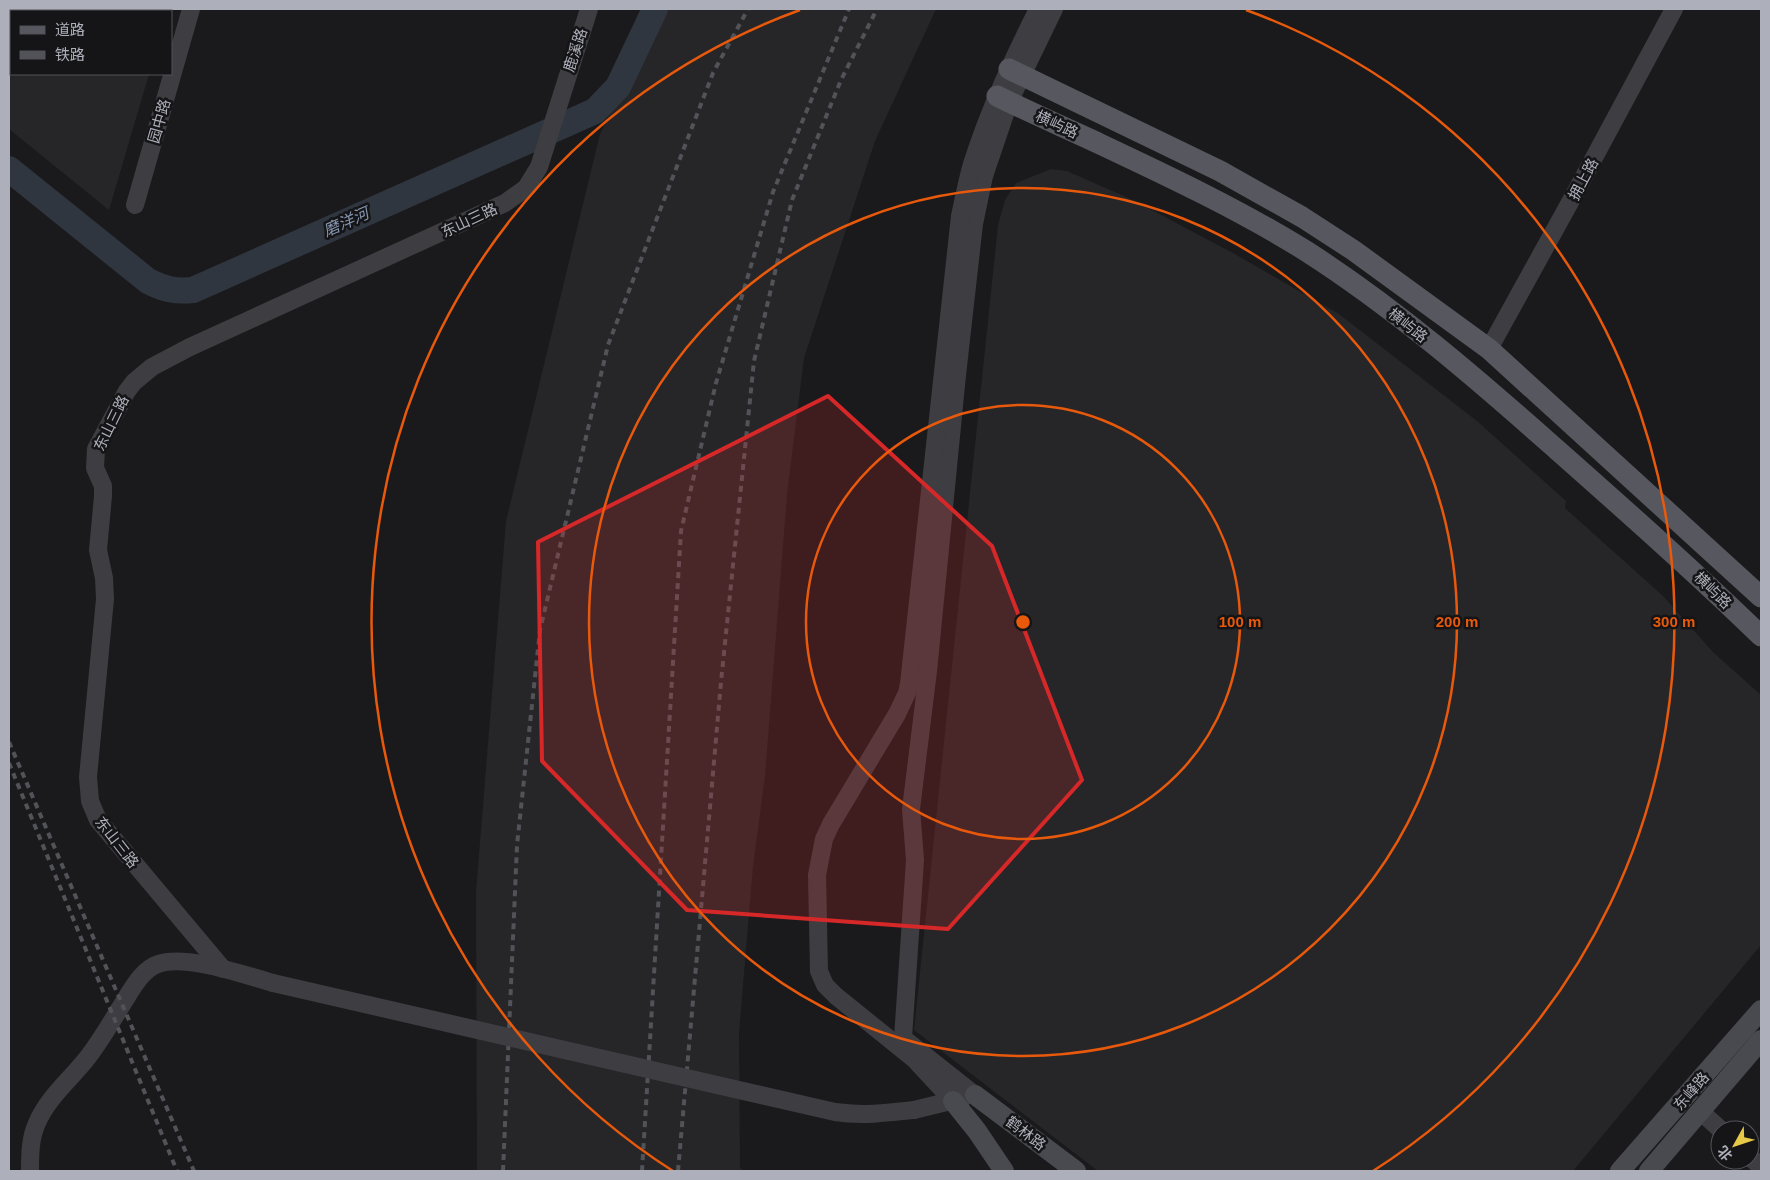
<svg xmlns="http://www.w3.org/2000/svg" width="1770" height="1180" viewBox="0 0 1770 1180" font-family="Arial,'Noto Sans SC',sans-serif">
	<rect width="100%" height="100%" fill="#1a1a1c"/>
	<!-- built -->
	<g fill="#262629">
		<polygon points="9,9 168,9 167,11 11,11 11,74 149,74 109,210 9,129"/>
		<polygon points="660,9 936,9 875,141 804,358 787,494 765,776 753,866 739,1033 740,1168 744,1171 477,1171 476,892 506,521 600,134"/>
		<polygon points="1051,169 1067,171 1133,200 1233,253 1339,314 1477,421 1566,501 1565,508 1663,596 1713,652 1761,695 1761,945 1573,1171 1098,1171 914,1030 998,225 1005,200 1016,183"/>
	</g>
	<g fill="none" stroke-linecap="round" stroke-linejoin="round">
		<!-- river -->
		<path stroke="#30363f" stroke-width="26" d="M9,169L148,281C164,289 175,292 193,290L595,111L618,87L655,9"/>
		<!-- tertiary -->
		<g stroke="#3d3d42" stroke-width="18">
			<polyline points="135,205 191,9"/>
			<polyline points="1489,349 1574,195 1674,9"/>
			<polyline points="223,969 98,820 90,801 88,777 105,599 104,578 98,550 103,496 103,486 95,468 96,449 127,391 134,382 152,367 190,347 505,203 526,188 539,167 589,9"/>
			<polyline points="975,1095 903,1038 915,860 911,809 928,671 957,375 974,224 984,176 1009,102 1054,9"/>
			<path d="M953,1101L914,1059L836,996L825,985L819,971L817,875L824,839L831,824L897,714L907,693L909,684L960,216C964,198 967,181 972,164C989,110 1013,59 1038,9"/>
			<polyline points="914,1110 963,1098"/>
			<polyline points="1700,1111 1721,1130"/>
			<polyline points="1750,1157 1761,1167"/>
			<path d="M30,1171C30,1155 30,1138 37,1123C48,1097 71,1079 88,1057C102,1039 113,1019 125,1000C133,987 143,969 158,964C186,954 244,975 273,983"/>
		</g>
		<!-- secondary -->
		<g stroke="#494a50" stroke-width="20">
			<polyline points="975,1095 1076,1171"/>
			<polyline points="953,1101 977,1131 1004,1171"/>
			<polyline points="1620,1171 1761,1010"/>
			<polyline points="1649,1171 1761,1040"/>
		</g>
		<!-- primary -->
		<g stroke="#57585f" stroke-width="21">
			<polyline points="1009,69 1220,171 1302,217 1353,250 1489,349 1761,597"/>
			<path d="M997,96C1031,113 1066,128 1100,144C1170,177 1240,210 1306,251C1395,308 1476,378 1555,448C1625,510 1694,571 1761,636"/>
		</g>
		<!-- rail -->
		<g stroke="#525359" stroke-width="4" stroke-dasharray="6 5" stroke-linecap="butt">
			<polyline points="9,742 194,1171"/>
			<polyline points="9,763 177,1171"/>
			<polyline points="503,1171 517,845 540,630 608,345 713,73 748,9"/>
			<polyline points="642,1171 681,531 716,383 773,192 849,9"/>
			<polyline points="678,1171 721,682 754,361 792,200 841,80 877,9"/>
		</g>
		<!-- tertiary-bridge -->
		<path stroke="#3d3d42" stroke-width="18" d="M273,983L835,1112C861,1116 887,1113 914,1110"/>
	</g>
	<!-- marked area -->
	<path fill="#d62828" fill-opacity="0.2" stroke="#d62828" stroke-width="4" stroke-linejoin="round" d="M828,396L992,546L1082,780L948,929L687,910L542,761L538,542Z"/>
	<!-- distance rings -->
	<g fill="none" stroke="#e8590c" stroke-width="2.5">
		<circle cx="1023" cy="622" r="217"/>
		<circle cx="1023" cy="622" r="434"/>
		<path d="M673 1171A651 651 0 0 1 800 10M1246 10A651 651 0 0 1 1373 1171"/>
	</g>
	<g text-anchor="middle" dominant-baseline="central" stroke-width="5" stroke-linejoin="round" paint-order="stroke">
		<!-- street labels -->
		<g font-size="15" fill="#adafba" stroke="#151517">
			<text transform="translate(575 50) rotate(-72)">鹿溪路</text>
			<text transform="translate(159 121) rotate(-74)">园中路</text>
			<text transform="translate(1057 124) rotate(25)">横屿路</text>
			<text transform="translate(1583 179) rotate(-62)">拥上路</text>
			<text transform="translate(469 220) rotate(-25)">东山三路</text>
			<text transform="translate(1408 325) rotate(38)">横屿路</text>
			<text transform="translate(111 423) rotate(-64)">东山三路</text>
			<text transform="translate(1713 590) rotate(44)">横屿路</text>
			<text transform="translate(117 842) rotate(52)">东山三路</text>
			<text transform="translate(1691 1091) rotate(-49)">东峰路</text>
			<text transform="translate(1026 1133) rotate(37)">鹤林路</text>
		</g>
		<!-- water labels -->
		<g font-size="16" font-style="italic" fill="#8797b2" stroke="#151517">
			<text transform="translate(346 222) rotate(-24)">磨洋河</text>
		</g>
	</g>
	<circle cx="1023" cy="622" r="8" fill="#e8590c" stroke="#151517" stroke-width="2.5"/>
	<g font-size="15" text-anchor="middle" font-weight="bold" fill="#e8590c" stroke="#151517" stroke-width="5" stroke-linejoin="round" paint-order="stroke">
		<text x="1240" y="627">100 m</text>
		<text x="1457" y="627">200 m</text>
		<text x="1674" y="627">300 m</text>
	</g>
	<!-- border -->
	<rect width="1770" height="1180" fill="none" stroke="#adafba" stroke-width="20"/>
	<!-- legend -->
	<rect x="10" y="10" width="162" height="65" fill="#151517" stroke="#525358"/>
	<rect x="20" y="26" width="25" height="8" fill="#57585f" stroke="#525358"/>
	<text x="55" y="35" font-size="15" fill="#adafba">道路</text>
	<rect x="20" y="51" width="25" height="8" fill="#525359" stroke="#525358"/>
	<text x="55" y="60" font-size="15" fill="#adafba">铁路</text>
	<!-- north arrow -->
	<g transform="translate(1735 1145) rotate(230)"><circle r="24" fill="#151517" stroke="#525358"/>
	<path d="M0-4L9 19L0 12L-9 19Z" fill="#e6c948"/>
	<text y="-8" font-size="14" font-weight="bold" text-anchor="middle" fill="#adafba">北</text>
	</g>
</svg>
